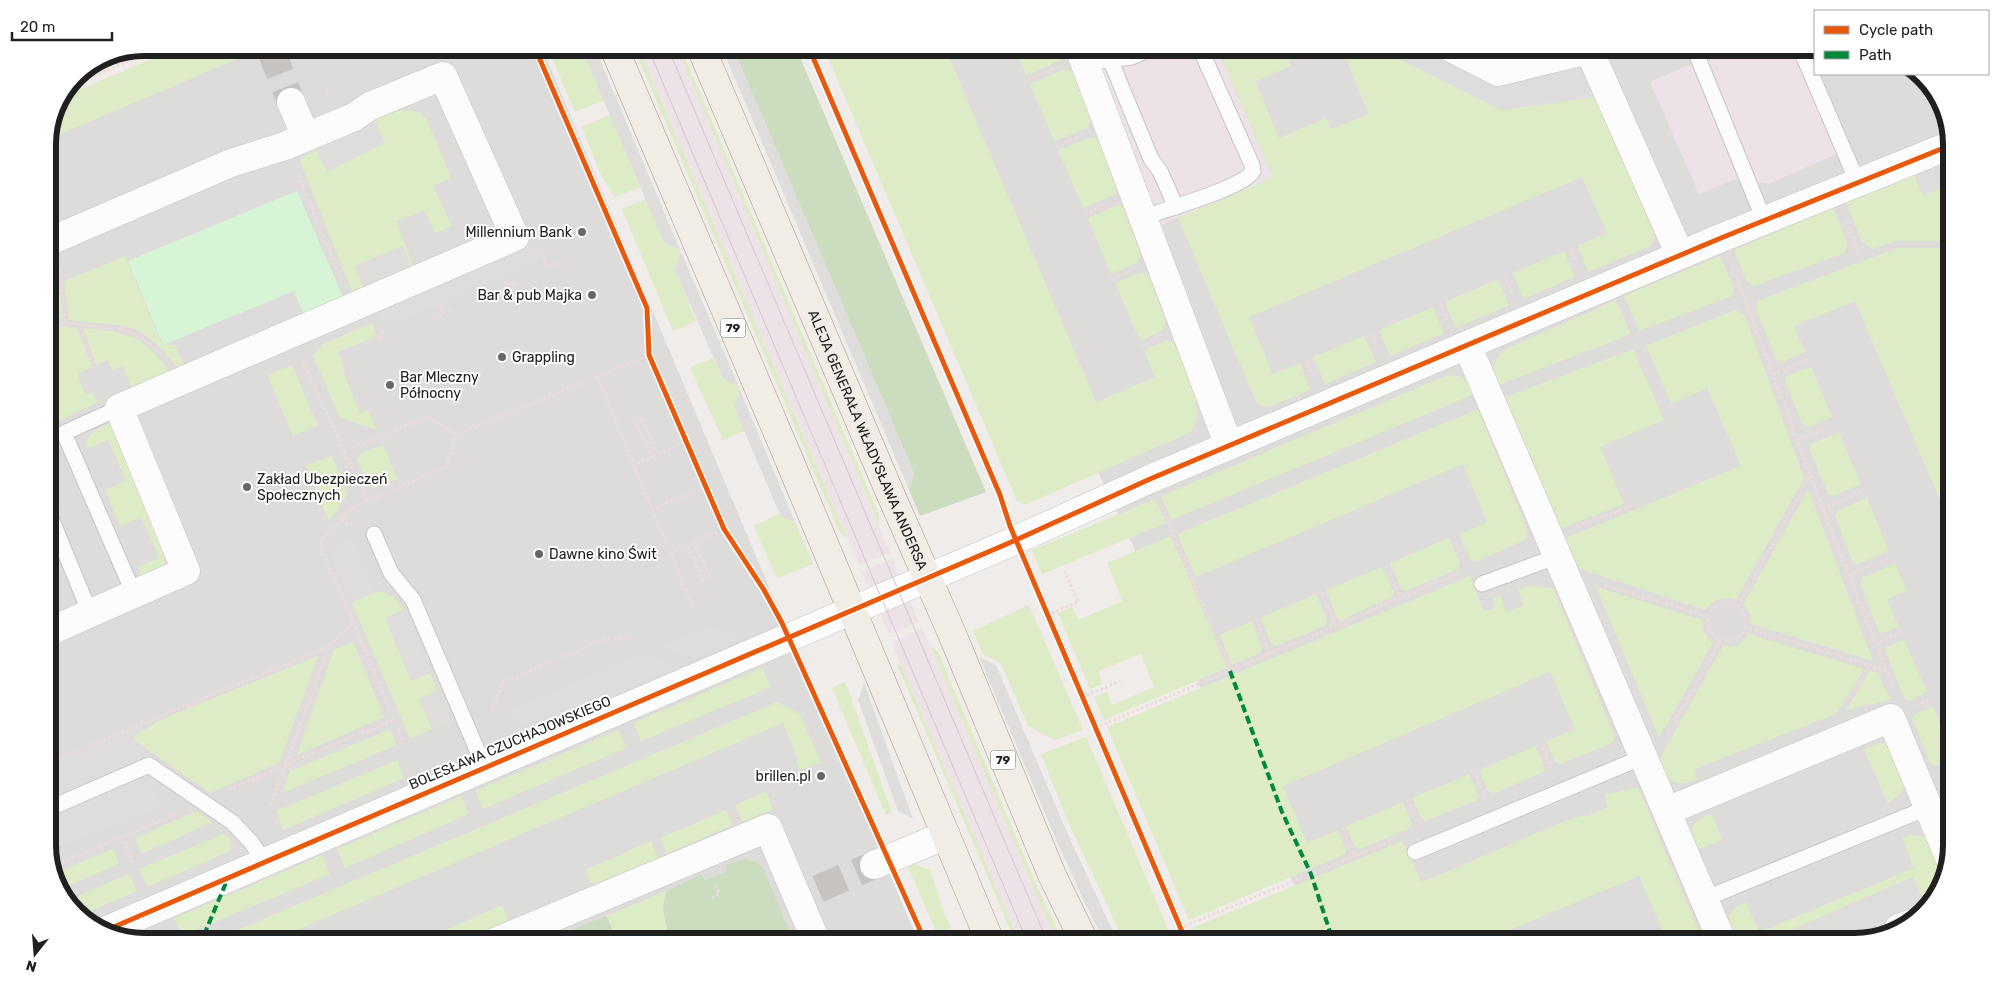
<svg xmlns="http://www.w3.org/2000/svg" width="1999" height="989" viewBox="0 0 1999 989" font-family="Rubik,sans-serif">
	<rect width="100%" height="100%" fill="#efece9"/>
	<!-- residential -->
	<g fill="#dedcda">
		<polygon points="229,48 542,48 918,941 144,941 102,932 64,899 48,852 48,138"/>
		<polygon points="896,48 1815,48 1815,74 1916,74 1935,90 1951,138 1951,845 1942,887 1908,925 1855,941 1321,941"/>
	</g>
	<!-- industrial -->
	<g fill="#ece2e8">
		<polygon points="639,48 677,48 890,553 859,565"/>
		<polygon points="1102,48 1217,48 1273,178 1159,226 1090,53"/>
		<polygon points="1741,48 1803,48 1846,150 1768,184 1733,180 1699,194 1650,82 1684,67 1715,58"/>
		<polygon points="892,559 919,622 889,634 862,572"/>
		<polygon points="922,628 1056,941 1019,941 900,663 892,641"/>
	</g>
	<!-- grass -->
	<g fill="#ddebc7">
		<polygon points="144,48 149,48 74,79 76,76 107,55"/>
		<polygon points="177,48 236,48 240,58 48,139 67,95"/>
		<polygon points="548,48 581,48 604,100 575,112"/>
		<polygon points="634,48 639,48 847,538 839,531"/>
		<polygon points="677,48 681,48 879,515 879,526"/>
		<path d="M824,48H945L1096,402L1155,377L1144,350L1167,340L1174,343C1183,367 1210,413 1189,433L1024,505L1017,501Z"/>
		<polygon points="1014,48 1062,48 1064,53 1062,60 1026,75"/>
		<polygon points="1217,48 1284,48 1291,66 1255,81 1279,138 1326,118 1331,129 1369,114 1341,48 1377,48 1501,110 1602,96 1656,231 1653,243 1649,247 1588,272 1578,245 1607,233 1582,177 1249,317 1273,374 1300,363 1310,390 1268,407 1261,406 1256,402 1178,218 1273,177"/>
		<polygon points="1065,69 1072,72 1091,119 1088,128 1054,141 1030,84"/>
		<polygon points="403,110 419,112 427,120 451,178 433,186 452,226 435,233 424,210 396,221 414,268 355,266 364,289 353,294 299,159 316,150 327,172 385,143 374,120 394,111"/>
		<polygon points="610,115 640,187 615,197 601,175 582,127"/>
		<polygon points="1092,137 1100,141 1117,188 1114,195 1083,208 1058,150"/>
		<polygon points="1914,175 1923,195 1951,185 1951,241 1897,241 1872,249 1861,241 1846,202"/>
		<polygon points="646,199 664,243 680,250 681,252 675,270 696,321 673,331 622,209"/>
		<polygon points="1118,205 1123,207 1141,256 1138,263 1111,274 1088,218"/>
		<polygon points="1833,208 1847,242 1845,253 1754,286 1746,281 1734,250"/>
		<polygon points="1897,248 1951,248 1951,526 1855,301 1794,326 1805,352 1782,362 1777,361 1756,309 1757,301"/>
		<polygon points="1564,251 1575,277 1523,299 1513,273"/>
		<path d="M125,256L162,345H175L184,367L178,369C163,350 149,333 126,326L69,320L64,281Z"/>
		<polygon points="1720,256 1734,289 1732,296 1639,331 1624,296"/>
		<polygon points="1142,272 1149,276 1166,322 1163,330 1140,341 1115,283"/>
		<polygon points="1498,279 1509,305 1456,328 1445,302"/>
		<polygon points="59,280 63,319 48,318 48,285"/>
		<path d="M1616,300L1631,334L1497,386C1492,370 1492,360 1506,349Z"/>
		<polygon points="1433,307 1444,333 1390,356 1379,330"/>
		<path d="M1736,310L1745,316L1804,478L1736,600C1722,596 1714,599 1705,610L1574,567L1563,539L1741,466L1707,388L1671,404L1646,345Z"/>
		<polygon points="372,323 377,336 338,352 345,370 343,372 360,413 368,410 377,430 340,418 313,356 322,344"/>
		<polygon points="48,325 77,328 92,367 77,374 86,395 93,392 98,402 48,426"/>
		<path d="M83,328C128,333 142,334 170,372L132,388L122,366L112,371L108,360L96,365Z"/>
		<polygon points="1364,336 1376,362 1325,384 1313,357"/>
		<polygon points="1633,349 1664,420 1600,447 1624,504 1557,530 1503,398"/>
		<polygon points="713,358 723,379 739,387 740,390 734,407 744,431 723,440 690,367"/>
		<polygon points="292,365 318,426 293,436 267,375"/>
		<polygon points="1811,367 1832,417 1809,427 1803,426 1785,381 1787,376"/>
		<path d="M1448,375C1464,376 1469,381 1477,393L1171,520L1161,496Z"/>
		<polygon points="1478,409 1528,531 1525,540 1475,562 1470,560 1459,534 1487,522 1463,464 1196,577 1177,534"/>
		<path d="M109,424H112L167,555L161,570L144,582L138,567L159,558L141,517L120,526L105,490L126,481L108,440L88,448C82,434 99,429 109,424Z"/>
		<polygon points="1839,433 1861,484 1833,496 1828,494 1809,448 1812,443"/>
		<polygon points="383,445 397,479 374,488 368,485 357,460 360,454"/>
		<polygon points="332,456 348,494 329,521 305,465"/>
		<polygon points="1808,489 1873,661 1751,624 1749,612 1743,605"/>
		<polygon points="1867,498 1889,551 1858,564 1853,563 1835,516 1839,510"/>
		<polygon points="1155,499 1166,523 1042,574 1032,550"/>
		<polygon points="779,514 781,517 795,522 813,564 778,578 773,570 754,526"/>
		<polygon points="1171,536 1227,668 1104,720 1094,697 1107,692 1112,705 1154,687 1141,654 1098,671 1103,684 1090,689 1058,613 1072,607 1078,620 1122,601 1107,563"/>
		<polygon points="1449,538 1460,563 1458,569 1406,591 1401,589 1390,563"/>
		<polygon points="1895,564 1907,591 1887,599 1899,627 1883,633 1879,632 1860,583 1863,577"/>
		<polygon points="1382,567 1394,592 1391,597 1342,620 1336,617 1326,590"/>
		<polygon points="1470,576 1483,611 1495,608 1493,597 1502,598 1506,611 1523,606 1518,589 1532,586 1553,588 1615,737 1614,742 1560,764 1555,762 1546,741 1575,729 1550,672 1283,786 1307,843 1338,830 1346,850 1345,854 1189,920 1107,727"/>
		<polygon points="1596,587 1703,620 1704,632 1713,643 1659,738"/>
		<path d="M375,592C390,591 396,598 403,610L385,618L411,681L430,673L437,690L419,699L432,729L410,739L352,603Z"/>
		<polygon points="1316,594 1327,620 1325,626 1276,646 1271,643 1260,618"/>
		<polygon points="1029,605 1083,730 1055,740 1028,726 1001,663 984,655 973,631"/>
		<polygon points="1252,621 1262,649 1260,653 1232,665 1220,635"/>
		<path d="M1748,634L1864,669L1836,714L1695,769L1697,779C1680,788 1666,781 1655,767L1723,646C1735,648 1743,644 1748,634Z"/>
		<polygon points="1904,640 1927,692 1909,701 1905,699 1885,650 1887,647"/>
		<polygon points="353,642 384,717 297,755 334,649"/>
		<polygon points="931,648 934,648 938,652 1036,884 1063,941 1056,941"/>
		<polygon points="318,656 279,763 210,793 131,738 162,719"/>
		<polygon points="900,663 1019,941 1015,941 898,667"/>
		<polygon points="762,668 771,687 641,741 633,723"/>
		<polygon points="1870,671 1878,673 1890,700 1846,710"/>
		<polygon points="845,682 892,813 886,815 832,688"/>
		<polygon points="777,702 800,714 821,763 800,770 796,760 798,759 783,723 271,941 211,941"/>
		<polygon points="1933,707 1951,751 1951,759 1936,766 1931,765 1912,719 1914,714"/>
		<polygon points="390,729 397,745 282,793 290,771"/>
		<polygon points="618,730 626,748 483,809 475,791"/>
		<polygon points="1086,737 1173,941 1124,941 1070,826 1041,754"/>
		<polygon points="1879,743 1887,744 1905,785 1900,794 1888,804 1864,749"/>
		<polygon points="1535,746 1545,768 1543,772 1493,794 1488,792 1479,770"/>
		<polygon points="397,760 404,778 283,830 276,811"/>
		<polygon points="1469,774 1479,796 1477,800 1426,821 1422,819 1412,798"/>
		<polygon points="1951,775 1951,810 1940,786 1941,780"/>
		<polygon points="1638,787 1703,941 1653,941 1665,936 1639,876 1483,941 1198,941 1192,928 1402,841 1422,882 1572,818 1591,815 1591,813 1608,808 1604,795"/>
		<polygon points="766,792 773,809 742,822 735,805"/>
		<polygon points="461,796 469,814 345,868 337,849"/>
		<polygon points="1403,802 1412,823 1410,828 1360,849 1355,847 1346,826"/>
		<polygon points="726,810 732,825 666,854 660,838"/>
		<polygon points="196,811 213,822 142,854 135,838"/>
		<polygon points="1711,813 1722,840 1699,849 1705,866 1698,861 1689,835 1695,823"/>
		<polygon points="223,834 229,837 232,842 231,849 226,853 147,887 139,869"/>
		<path d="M1909,835L1922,836L1928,839L1942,873L1941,888L1925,905L1913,877L1778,936L1780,941H1730C1727,921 1724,912 1746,902L1759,932L1914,868L1902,838Z"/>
		<polygon points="651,841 658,858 592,885 585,870"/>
		<polygon points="113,849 119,864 60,889 55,873"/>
		<polygon points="322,855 330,874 182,936 174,918"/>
		<polygon points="906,861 930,870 944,913 956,941 940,941"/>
		<polygon points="129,874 137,891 82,915 66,901"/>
		<path d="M667,891C665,898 662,906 664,914C667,926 669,930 666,941H622L613,931L606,916Z"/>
		<polygon points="502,905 508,921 460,941 439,941 436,934"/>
	</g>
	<!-- forest -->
	<g fill="#cbddbe">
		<polygon points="733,48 796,48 986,492 920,516 909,490 914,473"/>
		<path d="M746,859L756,862L763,868L791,935L775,941H666C669,930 667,926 664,914C662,906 665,898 667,891L701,874L705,881L727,871L725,865Z"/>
		<polygon points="606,916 613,931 622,941 545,941"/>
	</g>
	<!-- park -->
	<polygon fill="#d7f4d6" points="297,191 343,297 304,315 294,291 163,345 128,261"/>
	<!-- parking -->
	<g fill="#dfdddc">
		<polygon points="591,48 595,48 680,250 664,243 586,59"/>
		<polygon points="722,48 733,48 914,473 909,490"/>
		<polygon points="1377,48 1434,48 1503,84 1575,72 1590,78 1602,96 1501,110"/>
		<polygon points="374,120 385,143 327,172 316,150"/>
		<polygon points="1951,161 1951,185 1923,195 1914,175"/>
		<polygon points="531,242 539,260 391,324 370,314"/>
		<polygon points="403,246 412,269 364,289 355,266"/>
		<polygon points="681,252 739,387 723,379 675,270"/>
		<polygon points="740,390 795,522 781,517 734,407"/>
		<polygon points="352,538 375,592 352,603 329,549"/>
		<polygon points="1576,580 1591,586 1657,741 1650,754"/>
		<polygon points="403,610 430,673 411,681 385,618"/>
		<polygon points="708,626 744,638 695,658 660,647"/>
		<polygon points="642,654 680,666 530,727 509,718 511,710"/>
		<polygon points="979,657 996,665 1066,830 1116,938 1115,941 1104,941 1085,903 1055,837"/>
		<polygon points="864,683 913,819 898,811 858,700"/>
		<polygon points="438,690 452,721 432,729 419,699"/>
		<polygon points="132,732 161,807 48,851 48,765"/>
		<polygon points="1913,877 1925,905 1842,941 1780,941 1777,936"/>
	</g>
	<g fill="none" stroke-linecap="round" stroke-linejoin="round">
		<!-- minor-tunnel -->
		<g stroke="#c6c3c1" stroke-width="28" stroke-dasharray="28 14" stroke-linecap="butt">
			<polyline points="270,48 291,102"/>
			<polyline points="818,889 874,865"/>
		</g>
		<defs>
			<g id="service">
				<polyline points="1694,48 1764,220"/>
				<polyline points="1800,48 1857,181"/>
				<polyline points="1110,59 1151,159 1160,171 1176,207"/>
				<polyline points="1101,61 1132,57 1152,48"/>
				<path d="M1144,218C1166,208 1242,189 1253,171L1252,165L1200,48"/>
				<polyline points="119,408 64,433 134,594"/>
				<polyline points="48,511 90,613"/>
				<polyline points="374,534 391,573 413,600 484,766"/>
				<polyline points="1482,584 1558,556"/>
				<polyline points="48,809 149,765 232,822 251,842 264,861"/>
				<polyline points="1415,852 1643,757"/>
				<polyline points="1704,899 1927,808"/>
			</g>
			<g id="minor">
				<polyline points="1079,48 1229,446"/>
				<polyline points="1451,48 1498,72 1589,50 1680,255"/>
				<polyline points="291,102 306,137"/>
				<polyline points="48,242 231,163 285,146 354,117 370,106 443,76 515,237 119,408 186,571 48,632"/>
				<polyline points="1467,345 1722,941"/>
				<polyline points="1667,811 1891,718 1949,857"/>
				<polyline points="874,865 946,835"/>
				<polyline points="1899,928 1910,924"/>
				<polyline points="102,932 1016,540 1150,479 1721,238 1951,145"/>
				<polyline points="497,941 768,828 816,941"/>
			</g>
			<g id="primary">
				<polyline points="614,48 785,450 990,941"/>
				<path id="s1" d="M701,48L890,493L950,629L1052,875L1084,941"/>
			</g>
		</defs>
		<!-- service casing -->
		<use href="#service" stroke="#c7c6c5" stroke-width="17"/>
		<!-- minor casing -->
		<use href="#minor" stroke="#c7c6c5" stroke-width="29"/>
		<!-- primary casing -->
		<use href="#primary" stroke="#a69985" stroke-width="29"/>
		<!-- path -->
		<g stroke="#ecdbdb" stroke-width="3" stroke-dasharray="2.5 2.5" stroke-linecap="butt">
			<polyline points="1290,48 1296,63"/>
			<polyline points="1028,80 1055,68"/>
			<polyline points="71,86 160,48"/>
			<polyline points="326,87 329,96"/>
			<polyline points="1056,146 1079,136"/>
			<polyline points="298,175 341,280"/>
			<polyline points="1085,214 1105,205"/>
			<polyline points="1846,222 1860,256"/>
			<polyline points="1571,248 1578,266"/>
			<polyline points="541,252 548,267 558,263"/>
			<polyline points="1732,265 1823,509 1893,687"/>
			<polyline points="60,269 66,323"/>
			<polyline points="503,276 507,286"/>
			<polyline points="1505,276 1512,294"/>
			<polyline points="1113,279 1131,271"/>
			<polyline points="502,291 501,289 515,283 515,285"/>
			<polyline points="439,303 443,314"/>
			<polyline points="1440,304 1446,320"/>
			<polyline points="437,318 436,317 450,311 451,312"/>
			<polyline points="48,321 124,330 141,337 163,356"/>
			<polyline points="79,324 94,368"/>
			<polyline points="1372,333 1378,348"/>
			<polyline points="379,339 385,336 382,330"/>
			<polyline points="1142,346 1157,339"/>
			<polyline points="1306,360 1313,376"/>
			<polyline points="303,362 367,500"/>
			<polyline points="1773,374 1808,359"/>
			<polyline points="597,376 694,610"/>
			<polyline points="1797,440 1836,425"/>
			<polyline points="344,451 428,417 456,435"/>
			<polyline points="633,466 652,457 635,421 642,418 658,455 687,440"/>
			<polyline points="1162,507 1230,671"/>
			<polyline points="652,509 706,487"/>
			<polyline points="1823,509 1864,491"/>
			<polyline points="353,525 341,520 352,508 447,466 456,435 649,355"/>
			<polyline points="1577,526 1637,504"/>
			<polyline points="1454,536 1466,565"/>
			<polyline points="670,553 687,546 703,580 710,577 694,542 724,529"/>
			<polyline points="1386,565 1401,598"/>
			<polyline points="1849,575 1892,557"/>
			<polyline points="1604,585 1708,617"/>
			<polyline points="1321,592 1336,626"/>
			<circle cx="1727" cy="622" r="19"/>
			<polyline points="1738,606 1810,476"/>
			<polyline points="1047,615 1078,602 1065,572"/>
			<polyline points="1257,619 1270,654"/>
			<polyline points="353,622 406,748"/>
			<polyline points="1745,627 1886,671"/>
			<polyline points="1876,644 1902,633"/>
			<polyline points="1082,697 1121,681"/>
			<polyline points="1847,702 1869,666"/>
			<polyline points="1917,705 1930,700"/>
			<polyline points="492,711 503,682 605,639 630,638"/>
			<polyline points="1095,728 1459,573"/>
			<polyline points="1667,735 1721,640"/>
			<polyline points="1541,743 1551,768"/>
			<polyline points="48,763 328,647 353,622 319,543 341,520"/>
			<polyline points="1475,772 1485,797"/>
			<polyline points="229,790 286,764 394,720"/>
			<polyline points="771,790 775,799"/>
			<polyline points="1408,800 1418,825"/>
			<polyline points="271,805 328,648"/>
			<polyline points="1342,828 1354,857"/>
			<polyline points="122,837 133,865"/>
			<polyline points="53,866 176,814"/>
			<polyline points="712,898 719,894 715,884"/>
			<polyline points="1180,928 1393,840"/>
			<polyline points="432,935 434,941"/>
		</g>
		<!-- service -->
		<use href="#service" stroke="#fdfcfc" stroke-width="15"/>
		<!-- minor -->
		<use href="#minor" stroke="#fdfcfc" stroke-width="28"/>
		<!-- primary -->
		<use href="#primary" stroke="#f2ece6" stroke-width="28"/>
		<!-- tram -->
		<g stroke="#cbcbca" stroke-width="1">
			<polyline points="648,48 1027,941"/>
			<polyline points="668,48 1047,941"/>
		</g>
		<!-- quiet -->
		<g stroke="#00873e" stroke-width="4" stroke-dasharray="8 4" stroke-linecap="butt">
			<polyline points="1230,671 1282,812 1311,874 1333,941"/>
			<polyline points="204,935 228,878"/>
		</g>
		<defs>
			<g id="cycleway">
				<polyline points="535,48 647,308 649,355 724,529 764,590 782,623 925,941"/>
				<polyline points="809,48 1000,495 1010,526 1186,941"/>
				<polyline points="102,932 1016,540 1150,479 1721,238 1951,145"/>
			</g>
		</defs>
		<!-- cycleway casing -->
		<use href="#cycleway" stroke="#fff" stroke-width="8"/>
		<!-- cycleway -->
		<use href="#cycleway" stroke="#e8590c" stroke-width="5"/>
	</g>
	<!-- markers -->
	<g fill="#686766" stroke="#fff" stroke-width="2">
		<circle cx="582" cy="232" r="5"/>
		<circle cx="592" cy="295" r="5"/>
		<circle cx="502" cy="357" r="5"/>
		<circle cx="390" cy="385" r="5"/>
		<circle cx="247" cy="487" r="5"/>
		<circle cx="539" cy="554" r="5"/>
		<circle cx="821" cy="776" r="5"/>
	</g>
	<g text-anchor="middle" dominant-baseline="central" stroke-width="4" stroke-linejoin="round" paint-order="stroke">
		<!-- shield labels -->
		<g fill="#fff" stroke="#636363" stroke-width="1">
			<rect x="720.5" y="318.5" width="25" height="19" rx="4"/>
			<rect x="990.5" y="750.5" width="25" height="19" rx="4"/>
		</g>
		<g font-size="12" font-weight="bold" fill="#202020">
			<text x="733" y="328">79</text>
			<text x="1003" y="760">79</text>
		</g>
		<!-- poi labels -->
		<g font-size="14" fill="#202020" stroke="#fff" text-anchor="start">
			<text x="572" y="232" text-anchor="end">Millennium Bank</text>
			<text x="582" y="295" text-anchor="end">Bar &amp; pub Majka</text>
			<text x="512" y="357">Grappling</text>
			<text x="400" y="377">Bar Mleczny<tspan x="400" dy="16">Północny</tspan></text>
			<text x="257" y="479">Zakład Ubezpieczeń<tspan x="257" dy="16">Społecznych</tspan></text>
			<text x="549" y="554">Dawne kino Świt</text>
			<text x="811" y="776" text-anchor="end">brillen.pl</text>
		</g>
		<!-- street labels -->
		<g font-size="14" fill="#202020" stroke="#fff">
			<text stroke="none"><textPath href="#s1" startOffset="426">ALEJA GENERAŁA WŁADYSŁAWA ANDERSA</textPath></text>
			<text transform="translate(510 743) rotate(-23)">BOLESŁAWA CZUCHAJOWSKIEGO</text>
		</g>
	</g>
	<!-- crop -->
	<path d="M0 0H1999V989H0ZM144 56H1855A88 88 0 0 1 1943 144V845A88 88 0 0 1 1855 933H144A88 88 0 0 1 56 845V144A88 88 0 0 1 144 56Z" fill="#fff" fill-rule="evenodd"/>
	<path fill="none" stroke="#202020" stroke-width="6" d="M144 56H1855A88 88 0 0 1 1943 144V845A88 88 0 0 1 1855 933H144A88 88 0 0 1 56 845V144A88 88 0 0 1 144 56Z"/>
	<!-- legend -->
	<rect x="1814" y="10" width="175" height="65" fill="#ffffff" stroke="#a6a6a6"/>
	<rect x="1824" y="26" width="25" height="8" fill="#e8590c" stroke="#a6a6a6"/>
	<text x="1859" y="35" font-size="15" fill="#202020">Cycle path</text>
	<rect x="1824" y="51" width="25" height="8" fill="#00873e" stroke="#a6a6a6"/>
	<text x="1859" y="60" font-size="15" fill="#202020">Path</text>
	<!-- north arrow -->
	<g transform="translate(35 954) rotate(197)" stroke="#ffffff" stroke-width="4" paint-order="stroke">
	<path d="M0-4L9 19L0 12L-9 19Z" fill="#202020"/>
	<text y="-8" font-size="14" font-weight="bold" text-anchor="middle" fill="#202020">N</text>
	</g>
	<!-- scale -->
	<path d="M12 32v8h100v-8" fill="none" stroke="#202020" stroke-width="2.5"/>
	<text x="20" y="32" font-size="15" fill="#202020" stroke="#ffffff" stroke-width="4" paint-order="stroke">20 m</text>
</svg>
